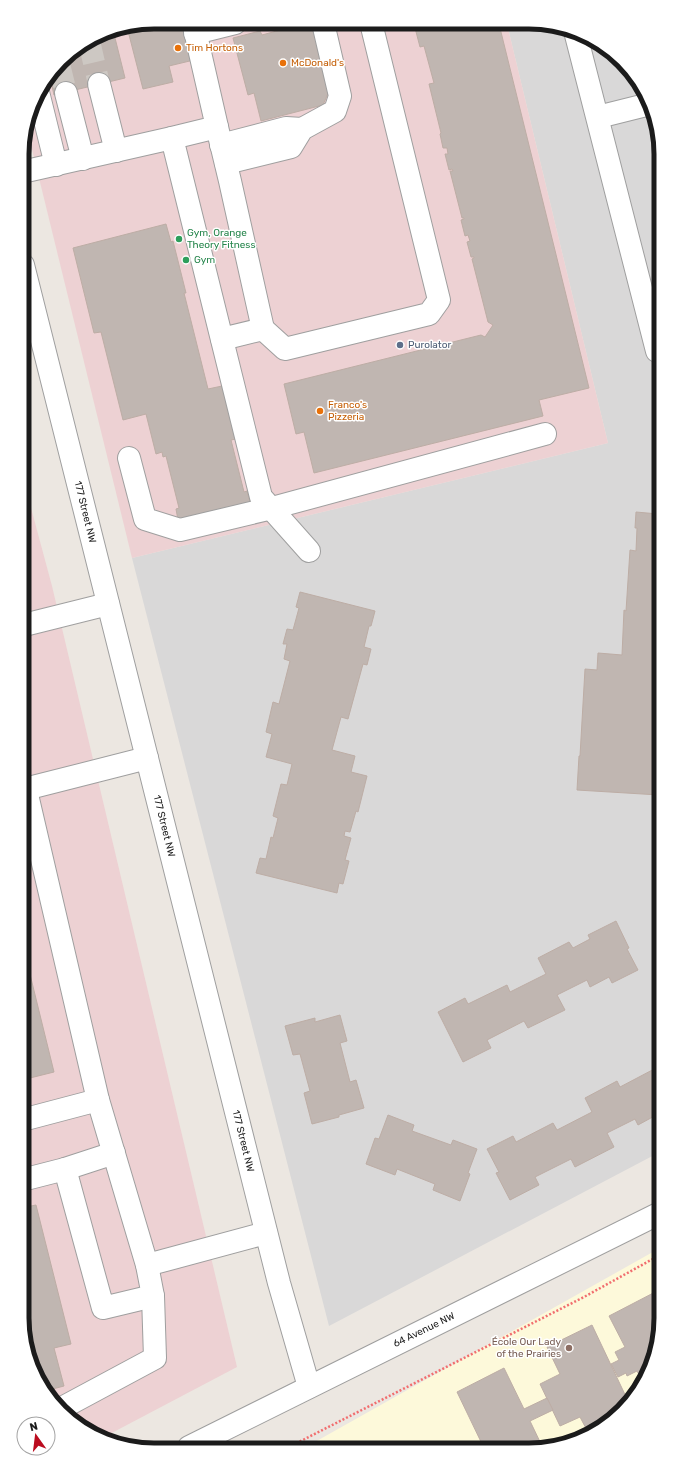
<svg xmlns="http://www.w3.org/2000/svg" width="683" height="1472" viewBox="0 0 683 1472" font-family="Rubik,sans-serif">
	<rect width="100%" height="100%" fill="#ece7e1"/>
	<!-- residential -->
	<polygon fill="#d9d8d8" points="507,24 555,24 616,55 643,88 656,120 660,1152 329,1326 132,558 608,443"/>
	<!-- commercial -->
	<g fill="#edd1d3">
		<polygon points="154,22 507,24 608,443 132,558 27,129 36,95 67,55 104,32"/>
		<polygon points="23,478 52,586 237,1367 106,1436 67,1417 40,1384 27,1352"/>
	</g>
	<!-- education -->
	<polygon fill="#fdf9da" points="660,1248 661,1327 651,1368 634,1399 603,1428 563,1445 306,1447"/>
	<!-- parking -->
	<polygon fill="#dbdbdb" points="616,55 631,73 621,75"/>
	<!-- building -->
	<g fill="#c0b6b1" stroke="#bdada5">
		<polygon points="154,22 189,22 198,59 169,66 173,82 143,89 127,27"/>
		<polygon points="306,23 313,23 330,89 323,105 261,121 254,93 248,95 233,38 260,31 262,35"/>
		<polygon points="414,24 499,24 589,388 539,400 543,416 314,473 304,432 296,434 284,384 481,335 485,337 493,325 488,322 472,259 474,258 474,257 471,257 467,242 470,241 468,235 465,236 461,220 464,219 464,218 462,218 450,171 453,171 452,169 449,170 445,154 448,154 447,148 443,148 440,134 441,133 429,84 434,83 424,46 420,47"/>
		<polygon points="113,30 125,78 54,95 50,77 67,55 104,32"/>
		<polygon points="166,224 171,242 173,241 186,293 184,293 208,389 222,386 236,439 231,440 244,492 247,491 250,502 178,520 176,509 179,508 166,456 163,457 162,452 156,454 146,414 123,420 101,332 94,333 73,248"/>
		<polygon points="636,512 658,514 659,795 577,790 579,756 580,756 585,669 597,670 598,653 622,655 624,610 626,611 630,550 636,551 637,528 635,528"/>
		<polygon points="300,592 375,611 371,626 369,626 364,647 371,649 367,665 363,664 348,719 341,717 332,750 355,756 351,772 367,776 358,812 356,811 350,832 345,831 344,836 351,838 345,860 349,861 343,884 339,883 337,893 256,873 260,858 266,859 271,837 273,838 278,818 273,816 281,784 287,785 292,764 266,757 272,734 266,732 273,702 279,704 290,661 284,659 287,644 283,644 287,629 293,630 299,608 296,607"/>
		<polygon points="616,921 629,948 627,949 638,970 612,983 609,977 590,987 587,980 557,995 565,1010 528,1028 524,1021 487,1040 491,1048 463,1062 438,1012 465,998 468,1004 507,985 510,992 546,974 538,958 569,942 573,948 590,939 588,935"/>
		<polygon points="25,954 54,1072 26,1079"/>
		<polygon points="340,1015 347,1041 340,1043 350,1082 356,1080 364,1108 339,1115 339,1117 312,1124 304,1093 310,1091 300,1054 293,1055 285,1026 315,1018 315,1022"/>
		<polygon points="658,1067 660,1071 660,1113 638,1125 635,1119 607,1133 614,1147 575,1167 571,1159 535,1177 539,1185 510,1200 496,1173 499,1172 487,1149 513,1136 516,1142 553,1123 557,1130 592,1112 585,1098 617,1081 620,1087"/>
		<polygon points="388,1115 414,1125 412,1131 451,1145 453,1140 477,1149 468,1173 470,1174 460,1201 433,1190 435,1184 397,1169 395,1175 366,1164 375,1138 379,1139"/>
		<polygon points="36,1205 71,1344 54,1348 64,1386 45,1391 40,1384 27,1352 26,1207"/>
		<polygon points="661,1289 661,1327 651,1368 643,1382 637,1371 627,1376 626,1373 618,1377 611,1364 619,1360 615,1352 625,1347 609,1316"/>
		<polygon points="592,1325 629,1403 603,1428 589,1434 580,1417 560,1426 540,1384 560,1374 547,1347"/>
		<polygon points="504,1368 524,1409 547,1398 553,1410 530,1421 542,1446 483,1446 457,1392"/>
	</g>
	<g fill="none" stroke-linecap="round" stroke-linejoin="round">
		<!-- minor-tunnel -->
		<g stroke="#cdc8c3" stroke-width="22" stroke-dasharray="22 11" stroke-linecap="butt">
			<polyline points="89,41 99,84"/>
			<polyline points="59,64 66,93"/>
		</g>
		<defs>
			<g id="minor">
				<polyline points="193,22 217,127 172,138 261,497 309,551"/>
				<polyline points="195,33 235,23"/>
				<polyline points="576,35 657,351"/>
				<polyline points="99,84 116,151"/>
				<polyline points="38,92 56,165"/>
				<polyline points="66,93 83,159"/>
				<polyline points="598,117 650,104"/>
				<polyline points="217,127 230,181 263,329"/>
				<polyline points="221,145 286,128 302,129"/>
				<polyline points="226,163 291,147 302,129 335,111 340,96 323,23"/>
				<polyline points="22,172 172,138"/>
				<polyline points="23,265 279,1283 309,1387"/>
				<polyline points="222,339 263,329 285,349 429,314 439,300 371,23"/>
				<polyline points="129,458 145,519 180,530 272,508 545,434"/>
				<polyline points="24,625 108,604"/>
				<polyline points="25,786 98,1100 147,1265 153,1296 155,1358 60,1409"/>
				<polyline points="25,789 147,758"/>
				<polyline points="26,1119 98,1100"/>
				<polyline points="65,1169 114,1153"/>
				<polyline points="26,1179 65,1169 103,1308 153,1296"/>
				<polyline points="147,1265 266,1233"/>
				<polyline points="189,1447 660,1213"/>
			</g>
		</defs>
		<!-- minor casing -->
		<use href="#minor" stroke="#9f9f9f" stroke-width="24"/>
		<!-- path -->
		<polyline stroke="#f16e6f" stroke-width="2.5" stroke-dasharray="2 2" stroke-linecap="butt" points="289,1447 584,1297 660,1255"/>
		<!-- minor -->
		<use href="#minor" stroke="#fff" stroke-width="22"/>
	</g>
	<!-- markers -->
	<g fill="#e8710a" stroke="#fff" stroke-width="1.5">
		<circle cx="178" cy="48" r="4"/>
		<circle cx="283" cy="63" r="4"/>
		<circle cx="320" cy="411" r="4"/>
	</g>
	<g fill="#2e9e5b" stroke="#fff" stroke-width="1.5">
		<circle cx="179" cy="239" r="4"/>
		<circle cx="186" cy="260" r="4"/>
	</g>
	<circle fill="#5c6f8a" stroke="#fff" stroke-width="1.5" cx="400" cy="345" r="4"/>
	<circle fill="#8d6e63" stroke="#fff" stroke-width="1.5" cx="569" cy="1348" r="4"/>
	<g text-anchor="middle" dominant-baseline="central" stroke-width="3" stroke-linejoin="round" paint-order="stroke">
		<!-- food labels -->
		<g font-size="10" fill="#c56008" stroke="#fff" text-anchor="start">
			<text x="186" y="48">Tim Hortons</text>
			<text x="291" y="63">McDonald's</text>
			<text x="328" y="405">Franco's<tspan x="328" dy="12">Pizzeria</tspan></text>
		</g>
		<!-- leisure labels -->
		<g font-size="10" fill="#27864d" stroke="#fff" text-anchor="start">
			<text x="187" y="233">Gym, Orange<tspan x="187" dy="12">Theory Fitness</tspan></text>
			<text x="194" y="260">Gym</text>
		</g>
		<!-- service labels -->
		<g font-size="10" fill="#4e5e75" stroke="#fff" text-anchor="start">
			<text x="408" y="345">Purolator</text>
		</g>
		<!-- street labels -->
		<g font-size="10" fill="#1b1b1b" stroke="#fff">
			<text transform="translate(85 512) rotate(76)">177 Street NW</text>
			<text transform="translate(164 826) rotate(76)">177 Street NW</text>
			<text transform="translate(243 1141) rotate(76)">177 Street NW</text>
			<text transform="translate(424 1330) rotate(-26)">64 Avenue NW</text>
		</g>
		<!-- education labels -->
		<g font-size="10" fill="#785e54" stroke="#fff" text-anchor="end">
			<text x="561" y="1342">École Our Lady<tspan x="561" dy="12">of the Prairies</tspan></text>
		</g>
	</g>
	<!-- crop -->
	<path d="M0 0H683V1472H0ZM154 29H529A125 125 0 0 1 654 154V1318A125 125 0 0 1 529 1443H154A125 125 0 0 1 29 1318V154A125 125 0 0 1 154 29Z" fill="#fff" fill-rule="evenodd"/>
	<path fill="none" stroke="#1b1b1b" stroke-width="5" d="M154 29H529A125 125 0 0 1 654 154V1318A125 125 0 0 1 529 1443H154A125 125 0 0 1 29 1318V154A125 125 0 0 1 154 29Z"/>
	<!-- north arrow -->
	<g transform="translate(36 1436) rotate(346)"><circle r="19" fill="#ffffff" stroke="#a4a4a4"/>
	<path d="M0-3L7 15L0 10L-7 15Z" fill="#bb0c1f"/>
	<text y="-6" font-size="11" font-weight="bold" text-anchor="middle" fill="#1b1b1b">N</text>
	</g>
</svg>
